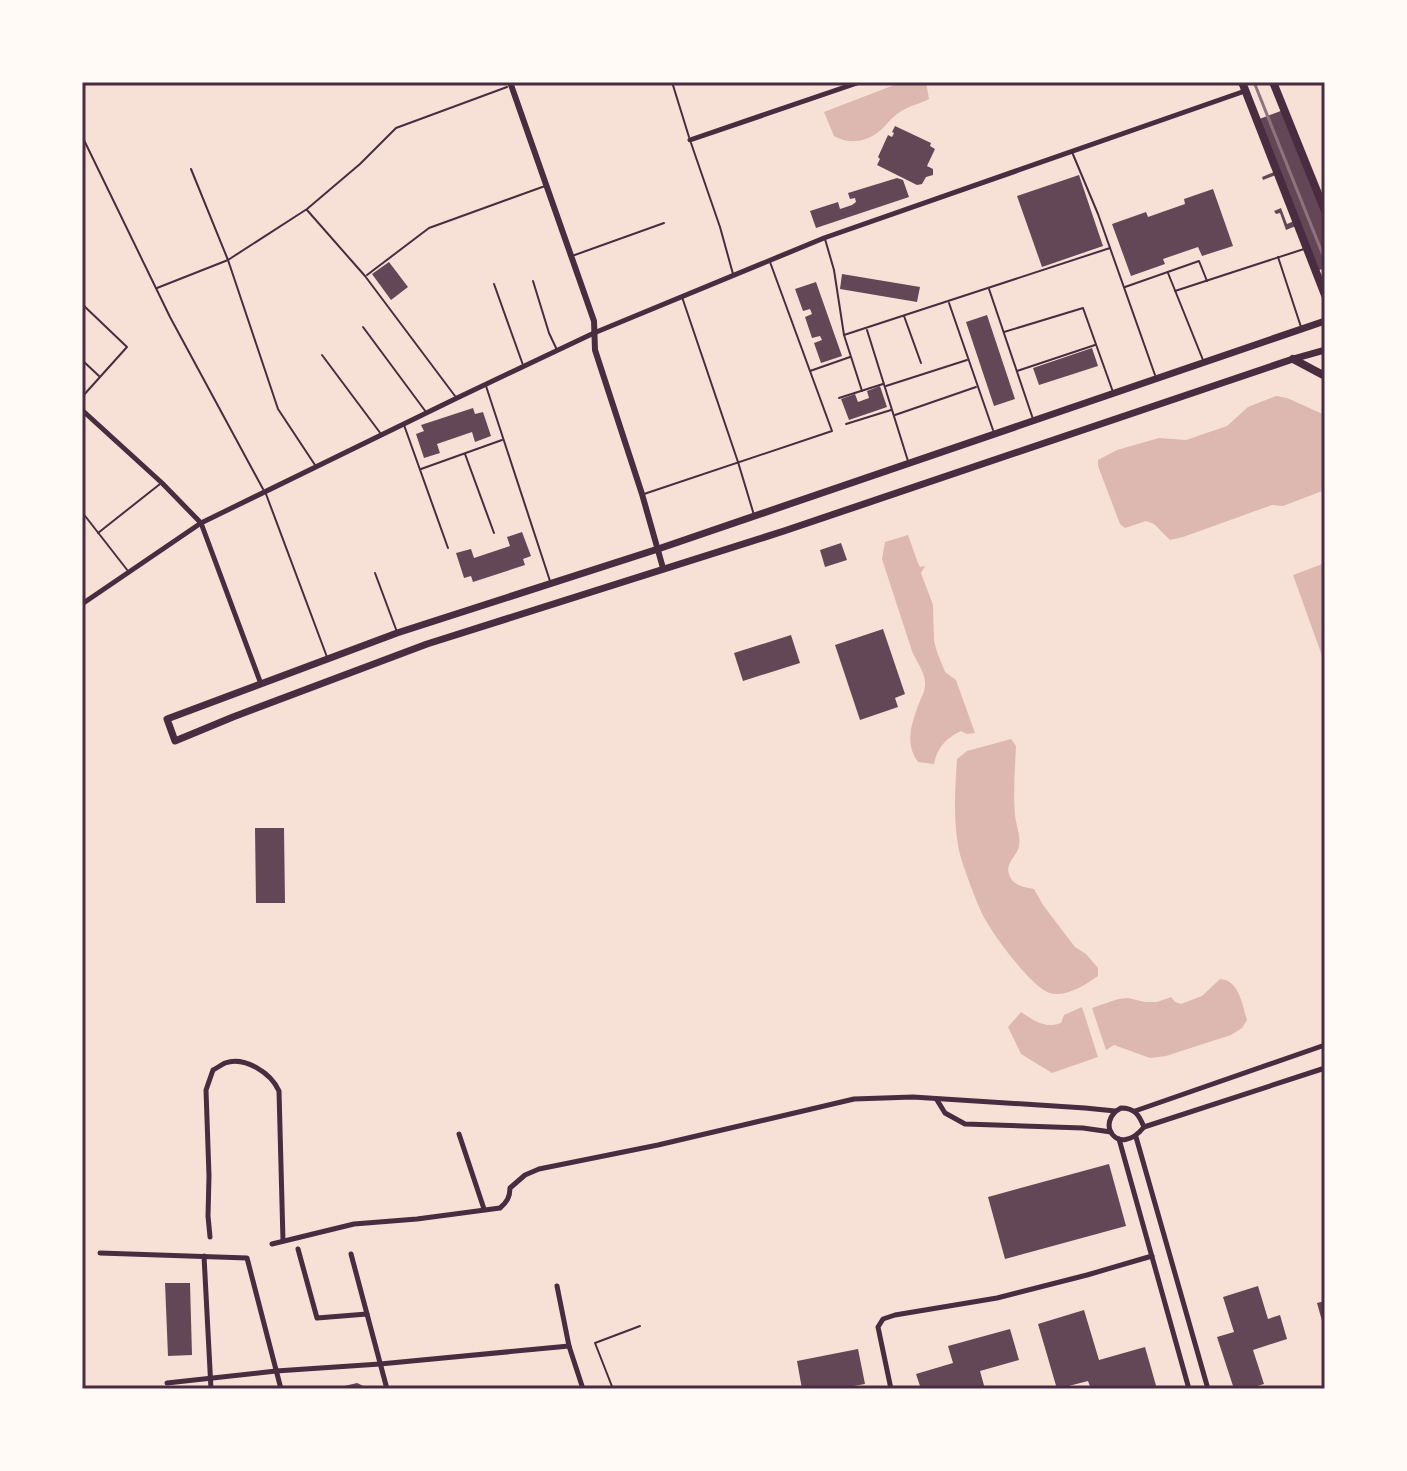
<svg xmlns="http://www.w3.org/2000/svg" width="1407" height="1471" viewBox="0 0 1407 1471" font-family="'Source Sans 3',sans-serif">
	<rect width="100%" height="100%" fill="#f7e1d7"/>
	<!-- water -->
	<g fill="#dcb8b0">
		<path d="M902,82H926L929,99C920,104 908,106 900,112C893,116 887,124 881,130C867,142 850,145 834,136L824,112Z"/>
		<polygon points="1276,396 1287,398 1325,415 1325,490 1283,506 1272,505 1183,537 1170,540 1154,524 1146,521 1125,528 1120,524 1098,466 1098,460 1117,450 1159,438 1186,440 1227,426 1248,407"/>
		<path d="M908,535L918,563L920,567L925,566L921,573L933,605L934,641L937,652L945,672L956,680L975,733L967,734L961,731C945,739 938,747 934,764L918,762C905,744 911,725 918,706C921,697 926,691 925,681C924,671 916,661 912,651L882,559L885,542Z"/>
		<polygon points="1325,563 1325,664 1293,575"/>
		<path d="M1011,739L1016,746C1015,769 1013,792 1015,815C1016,825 1021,836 1019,846C1017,858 1001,864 1012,880C1018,887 1027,888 1034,889L1043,905L1075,947L1086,954L1098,968V976C1085,985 1070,995 1054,994C1036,994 994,936 985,919C977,905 963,866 959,851C953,820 955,789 957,759L967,751Z"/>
		<path d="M1220,979C1239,980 1242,1004 1247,1020L1242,1028L1231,1035L1166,1056L1150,1058L1114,1045L1106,1050L1092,1008L1118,999L1128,998L1145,1002H1157L1171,997L1175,1002L1181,1004L1202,996Z"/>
		<path d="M1082,1007L1098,1057L1052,1073L1021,1054L1008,1027L1021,1012C1034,1021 1046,1029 1061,1023L1064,1015Z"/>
	</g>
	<!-- building -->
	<g fill="#644757">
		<polygon points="1286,109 1325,206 1325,268 1314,272 1296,226 1286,230 1280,213 1276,214 1274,211 1281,208 1287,224 1294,221 1276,175 1263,180 1262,177 1274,172 1254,121"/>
		<polygon points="895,126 931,143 930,146 935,149 927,166 933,169 933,175 926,177 922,184 917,185 877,165 880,159 878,157 888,135 892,137 894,133 892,132"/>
		<polygon points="1079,175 1103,246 1042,267 1017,196"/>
		<polygon points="897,178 903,180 909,197 816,228 810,211 838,202 840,209 852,205 856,202 855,198 850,199 848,193"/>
		<polygon points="1213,189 1233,246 1202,256 1198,247 1163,259 1165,264 1131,276 1112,224 1146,212 1148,217 1185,204 1184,199"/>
		<polygon points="389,262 408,287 391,300 372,274"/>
		<polygon points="842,274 920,287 917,302 840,289"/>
		<polygon points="816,282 842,356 821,363 814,343 822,340 820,336 812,338 805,317 812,314 810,309 803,311 795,289"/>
		<polygon points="987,315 1015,399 994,406 966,322"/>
		<polygon points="1092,348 1098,366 1039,385 1033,368"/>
		<polygon points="880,386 887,407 849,420 841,399 855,394 858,402 869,398 867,391"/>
		<polygon points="473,408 475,414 483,412 491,436 475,442 472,432 437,444 440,453 424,458 416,434 424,431 421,425"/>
		<polygon points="522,532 531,556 523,559 525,565 473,582 471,576 464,578 456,553 471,549 474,558 510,546 507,537"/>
		<polygon points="841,543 847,560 825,567 820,550"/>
		<polygon points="883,629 905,694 895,698 898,707 860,720 835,645"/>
		<polygon points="791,635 800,663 743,681 734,653"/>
		<polygon points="255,828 284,828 285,903 256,903"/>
		<polygon points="1109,1164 1126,1226 1005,1259 988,1197"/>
		<polygon points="165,1283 190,1283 192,1355 168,1356"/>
		<polygon points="1258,1286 1268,1319 1280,1315 1287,1339 1253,1350 1264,1384 1247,1389 1234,1389 1217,1337 1234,1332 1223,1297"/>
		<polygon points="1325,1301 1325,1328 1324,1328 1317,1303"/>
		<polygon points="1084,1310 1099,1360 1145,1347 1157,1389 1091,1389 1088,1381 1057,1389 1038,1324"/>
		<polygon points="1010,1329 1019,1360 980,1371 985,1389 921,1389 916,1374 953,1363 948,1346"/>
		<polygon points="858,1349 865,1384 836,1389 802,1389 797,1361"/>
		<polygon points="357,1383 370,1389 336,1389 336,1388"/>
	</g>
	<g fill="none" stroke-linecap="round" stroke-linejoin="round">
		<!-- service -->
		<g stroke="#4a2c40" stroke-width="2">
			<polyline points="672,82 689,137"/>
			<polyline points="82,136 170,317 263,489"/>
			<polyline points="691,143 720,227 733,274"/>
			<polyline points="1072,152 1098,214 1155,375"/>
			<polyline points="191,169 228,260 278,409 315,465"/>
			<polyline points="307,210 365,276 455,396"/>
			<polyline points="825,239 834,270 844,335 862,391"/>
			<polyline points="572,256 664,223"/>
			<polyline points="1278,257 1301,327"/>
			<polyline points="1168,273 1203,360"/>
			<polyline points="367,275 429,228 545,186"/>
			<polyline points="533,281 549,333 557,350"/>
			<polyline points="494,284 523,365"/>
			<polyline points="1125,287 1199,261 1207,281"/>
			<polyline points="157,288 228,260 307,209 360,164 396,128 507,87"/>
			<polyline points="989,289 1033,419"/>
			<polyline points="1175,291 1304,249"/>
			<polyline points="682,297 738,462 754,515"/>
			<polyline points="949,303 993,430"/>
			<polyline points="82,304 127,347 82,397"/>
			<polyline points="904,316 921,363"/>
			<polyline points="363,327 426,412"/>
			<polyline points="867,330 908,461"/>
			<polyline points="1004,332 1083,308 1113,392"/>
			<polyline points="844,335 1110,248"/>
			<polyline points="322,355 381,434"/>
			<polyline points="82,360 99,376"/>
			<polyline points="810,371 850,357"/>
			<polyline points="1017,371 1095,345"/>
			<polyline points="486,386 550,581"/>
			<polyline points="886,386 967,360"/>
			<polyline points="839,398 883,384"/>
			<polyline points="895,415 976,387"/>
			<polyline points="846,424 891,410"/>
			<polyline points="404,425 448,548"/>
			<polyline points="465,454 494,533"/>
			<polyline points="421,469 502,440"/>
			<polyline points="266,494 327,657"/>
			<polyline points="644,494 832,431 770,262"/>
			<polyline points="82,512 128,571"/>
			<polyline points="98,533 160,484"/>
			<polyline points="375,573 397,632"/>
			<polyline points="613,1389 595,1343 640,1326"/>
			<polyline points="714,1389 720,1387 721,1389"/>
		</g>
		<!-- minor -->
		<g stroke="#4a2c40" stroke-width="5">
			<polyline points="82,84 88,82"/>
			<polyline points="690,140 860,82"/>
			<polyline points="82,410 162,483 201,523 261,684"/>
			<polyline points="82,604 201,523 457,398 594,333 824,238 1245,91"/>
			<polyline points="937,1100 945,1113 965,1124 1083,1128 1111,1132"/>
			<path d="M1121,1108C1135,1108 1139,1115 1144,1127C1118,1159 1094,1122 1121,1108Z"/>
			<polyline points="1135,1111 1325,1045"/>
			<polyline points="1144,1127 1325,1068"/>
			<polyline points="459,1134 484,1209"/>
			<polyline points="1136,1137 1208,1389"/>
			<polyline points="1119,1139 1189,1389"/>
			<path d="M210,1237L208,1216L209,1176L206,1090L213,1070C217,1068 221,1065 225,1063C245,1056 271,1073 279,1091L283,1241"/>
			<path d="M272,1244L354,1224L417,1219L500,1208C507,1202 510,1197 510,1188L525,1175L539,1169L658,1145L854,1099L913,1097L1085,1108L1115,1111"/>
			<polyline points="298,1249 317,1318 367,1314"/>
			<polyline points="100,1253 247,1258 281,1389"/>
			<polyline points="351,1254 387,1389"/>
			<polyline points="204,1256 211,1389"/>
			<polyline points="557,1286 569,1346 583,1389"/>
			<polyline points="167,1383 276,1371 380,1364 569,1346"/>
			<polyline points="891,1389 878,1327 883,1319 895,1315 997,1298 1087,1275 1152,1256"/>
		</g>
		<!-- tertiary -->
		<polyline stroke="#4a2c40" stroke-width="6" points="510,82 594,321 595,350 642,494 663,568"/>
		<!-- secondary -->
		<polyline stroke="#4a2c40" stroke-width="7" points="1325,321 658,549 397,633 167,719 175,741 233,717 427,644 784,531 1293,359 1325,350"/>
		<!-- trunk -->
		<g stroke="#4a2c40" stroke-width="8">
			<polyline points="1242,82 1325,295"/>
			<polyline points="1273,82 1325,211"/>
			<polyline points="1293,359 1325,376"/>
		</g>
		<!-- rail -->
		<polyline stroke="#8f747c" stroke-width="3" points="1254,82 1325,260"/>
	</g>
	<!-- border -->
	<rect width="1407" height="1471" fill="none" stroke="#fffaf5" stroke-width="168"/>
	<rect x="84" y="84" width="1239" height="1303" fill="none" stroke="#4a2c40" stroke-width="3"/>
</svg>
